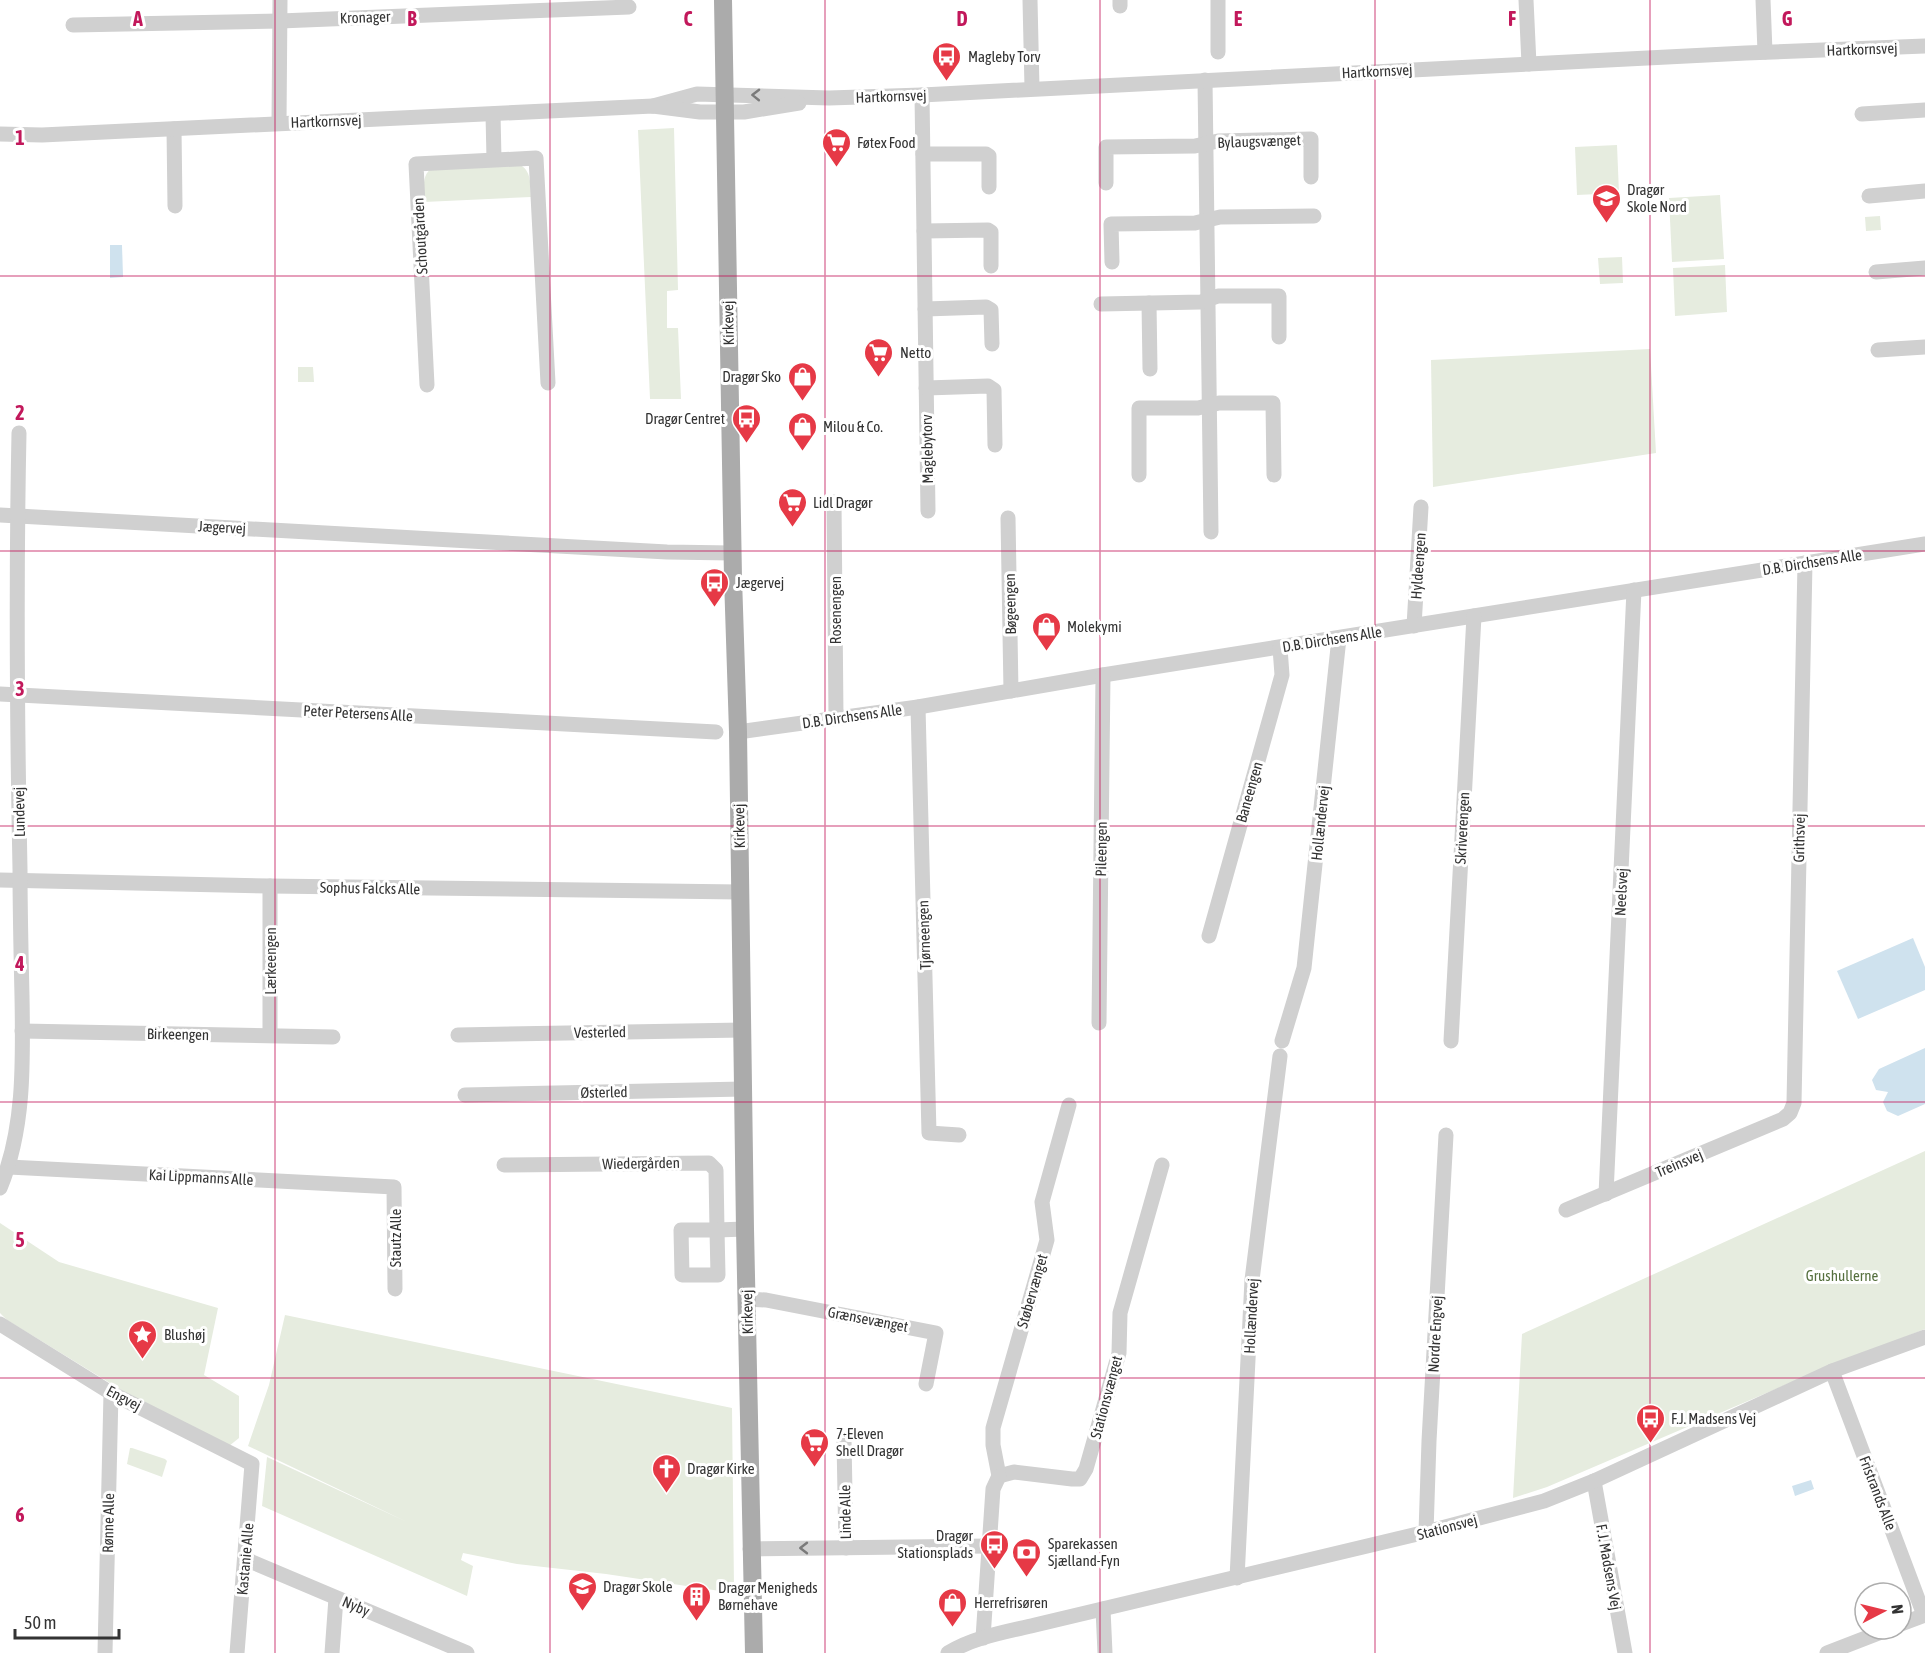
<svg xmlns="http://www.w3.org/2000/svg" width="1925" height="1653" viewBox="0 0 1925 1653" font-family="'Asap Condensed',sans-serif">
	<rect width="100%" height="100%" fill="#fff"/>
	<!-- green -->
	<g fill="#e6ecdf">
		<polygon points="674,128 678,290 667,291 667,328 678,328 681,399 650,399 638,130"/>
		<polygon points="1617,145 1619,193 1577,195 1575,147"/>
		<path d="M519,164C532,171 530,184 531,197L424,202C424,188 421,175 433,167Z"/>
		<polygon points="1720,195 1724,259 1672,262 1669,198"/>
		<polygon points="1880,216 1881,230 1866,231 1865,217"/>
		<polygon points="1622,257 1623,283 1600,284 1598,258"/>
		<polygon points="1725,265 1727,312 1675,316 1673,268"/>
		<polygon points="1650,349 1656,453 1433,487 1431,360"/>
		<polygon points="298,367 313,367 314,382 298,382"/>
		<polygon points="1925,1151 1925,1329 1799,1379 1547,1487 1513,1498 1522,1334"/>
		<polygon points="0,1223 59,1262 218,1308 204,1375 239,1396 239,1438 229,1446 123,1391 7,1320 0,1313"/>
		<polygon points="285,1315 732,1408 734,1589 721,1587 720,1591 606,1574 517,1564 463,1553 461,1560 473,1566 467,1596 262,1506 267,1457 407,1522 248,1446 269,1385"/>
		<polygon points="130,1448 132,1448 165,1459 167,1461 162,1477 127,1464"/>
	</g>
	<!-- water -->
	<g fill="#cfe2ee">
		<polygon points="110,245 122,245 123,277 110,278"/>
		<polygon points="1913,938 1925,967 1925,990 1858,1019 1837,971"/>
		<polygon points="1925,1048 1925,1104 1898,1116 1887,1111 1883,1102 1888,1092 1876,1090 1872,1080 1879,1069"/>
		<polygon points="1811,1480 1814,1489 1795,1496 1792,1486"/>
	</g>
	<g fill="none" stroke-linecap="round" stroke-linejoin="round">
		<!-- minor -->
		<g stroke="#d0d0d0" stroke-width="15">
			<polyline points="1030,0 1032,88"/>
			<polyline points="1120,0 1120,6"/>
			<polyline points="1526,0 1529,64"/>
			<polyline points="1763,0 1765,52"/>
			<polyline points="73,25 280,21 629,7"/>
			<polyline points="1218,52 1218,0"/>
			<polyline points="1205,80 1211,532"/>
			<polyline points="922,95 928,511"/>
			<polyline points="653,106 697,94 829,98 922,95 1746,53 1925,46"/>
			<polyline points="493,114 494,159"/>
			<polyline points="1862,114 1925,110"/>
			<polyline points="279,123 280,0"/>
			<polyline points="174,129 175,206"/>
			<polyline points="0,134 42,135 653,106 700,112 744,112 799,103"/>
			<polyline points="923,154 986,154 989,156 989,187"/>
			<polyline points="1106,183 1106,147 1195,146 1218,141 1311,139 1311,177"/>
			<polyline points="1869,196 1925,191"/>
			<polyline points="924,231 988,230 991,232 991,266"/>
			<polyline points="1112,262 1111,224 1195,223 1220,217 1314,216"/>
			<polyline points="1876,272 1925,268"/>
			<polyline points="1149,303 1150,369"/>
			<polyline points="1101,304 1201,302 1218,296 1279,296 1279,337"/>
			<polyline points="925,309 986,307 991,310 992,344"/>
			<polyline points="1878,350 1925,347"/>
			<polyline points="427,385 416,164 536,158 548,383"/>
			<polyline points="926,388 988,386 994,390 995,445"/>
			<polyline points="1139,475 1139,408 1198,408 1219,403 1273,403 1274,475"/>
			<polyline points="834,502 836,717"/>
			<polyline points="0,515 667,552 732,553"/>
			<polyline points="1008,518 1011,691"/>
			<polyline points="1414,626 1421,507"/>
			<polyline points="0,694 716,732"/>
			<polyline points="918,707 929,1133 959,1135"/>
			<polyline points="738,732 918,707 1103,675 1925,544"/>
			<polyline points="0,880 270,886 740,892"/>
			<polyline points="270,886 270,1035"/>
			<polyline points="1209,936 1282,675 1280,648"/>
			<polyline points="1099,1023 1103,675"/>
			<polyline points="22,1031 333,1037"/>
			<polyline points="458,1035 743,1030"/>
			<polyline points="1282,1041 1304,968 1339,638"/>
			<polyline points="1451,1041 1474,616"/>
			<polyline points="465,1095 743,1089"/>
			<polyline points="504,1165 709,1163 716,1170 717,1230 745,1229"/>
			<polyline points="9,1167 394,1187 395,1289"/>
			<path d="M0,1188C25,1128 23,1060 22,996C21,953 20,911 20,869C17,723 16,578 19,433"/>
			<polyline points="1606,1194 1634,590"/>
			<polyline points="1566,1210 1783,1119 1790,1113 1794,1103 1805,563"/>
			<polygon points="681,1230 717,1230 718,1275 682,1275"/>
			<polyline points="747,1299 766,1300 936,1333 926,1384"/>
			<polyline points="0,1324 111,1393 252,1464 237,1653"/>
			<polyline points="1832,1371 1924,1615"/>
			<polyline points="844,1440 846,1548"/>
			<polyline points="999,1476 1014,1472 1072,1479 1080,1479 1086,1469 1119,1353 1120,1313 1162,1165"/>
			<polyline points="999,1476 993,1445 993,1428 1047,1240 1042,1202 1069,1105"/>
			<polyline points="1594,1481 1625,1653"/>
			<polyline points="1426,1532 1429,1441 1446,1135"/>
			<polyline points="750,1549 989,1546"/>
			<polyline points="245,1559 467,1653"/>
			<polyline points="1237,1578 1252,1280 1280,1056"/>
			<polyline points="1103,1609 1105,1653"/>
			<polyline points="1901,1624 1925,1615"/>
			<polyline points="983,1638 993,1489 999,1476"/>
			<polyline points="105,1653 111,1393"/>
			<polyline points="332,1653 336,1598"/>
			<path d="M948,1653C974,1637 1006,1632 1035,1625L1426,1532L1544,1501L1594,1481L1832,1371L1925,1337"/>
			<polyline points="1827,1653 1889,1629"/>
		</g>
		<!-- major -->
		<polyline stroke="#ababab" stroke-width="18" points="723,0 733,578 738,732 745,1229 754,1653"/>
	</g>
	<!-- one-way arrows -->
	<defs><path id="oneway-chevron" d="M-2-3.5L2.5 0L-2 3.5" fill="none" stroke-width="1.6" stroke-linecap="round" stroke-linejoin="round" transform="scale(1.5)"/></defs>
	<g stroke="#7a7a7a">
		<use href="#oneway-chevron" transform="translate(756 95) rotate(-179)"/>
		<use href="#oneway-chevron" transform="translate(804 1548) rotate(180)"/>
	</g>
	<!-- grid -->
	<path fill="none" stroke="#c2185b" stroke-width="1.5" stroke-opacity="0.55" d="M275,0V1653M550,0V1653M825,0V1653M1100,0V1653M1375,0V1653M1650,0V1653M0,276H1925M0,551H1925M0,826H1925M0,1102H1925M0,1378H1925"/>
	<!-- icons -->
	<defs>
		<symbol id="bus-pin" viewBox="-11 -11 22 30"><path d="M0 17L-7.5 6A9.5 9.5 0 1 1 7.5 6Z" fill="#e63946" stroke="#fff"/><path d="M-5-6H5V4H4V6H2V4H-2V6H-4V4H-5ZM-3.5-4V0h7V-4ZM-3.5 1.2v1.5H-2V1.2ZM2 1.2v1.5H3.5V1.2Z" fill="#fff"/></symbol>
		<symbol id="supermarket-pin" viewBox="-11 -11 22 30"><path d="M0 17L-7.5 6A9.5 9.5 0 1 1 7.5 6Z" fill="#e63946" stroke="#fff"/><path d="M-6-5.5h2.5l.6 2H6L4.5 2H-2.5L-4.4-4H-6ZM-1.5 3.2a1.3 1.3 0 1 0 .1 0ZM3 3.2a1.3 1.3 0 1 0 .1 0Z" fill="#fff"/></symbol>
		<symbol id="school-pin" viewBox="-11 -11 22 30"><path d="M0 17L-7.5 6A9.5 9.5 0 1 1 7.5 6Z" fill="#e63946" stroke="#fff"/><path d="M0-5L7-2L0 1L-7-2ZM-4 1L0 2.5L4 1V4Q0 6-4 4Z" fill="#fff"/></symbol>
		<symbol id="shop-pin" viewBox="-11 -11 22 30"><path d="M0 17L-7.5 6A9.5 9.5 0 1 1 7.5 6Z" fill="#e63946" stroke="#fff"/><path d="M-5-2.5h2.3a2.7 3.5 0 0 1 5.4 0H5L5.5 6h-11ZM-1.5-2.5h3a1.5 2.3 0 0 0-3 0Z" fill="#fff"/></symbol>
		<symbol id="sight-pin" viewBox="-11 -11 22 30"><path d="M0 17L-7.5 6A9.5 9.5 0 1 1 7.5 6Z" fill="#e63946" stroke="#fff"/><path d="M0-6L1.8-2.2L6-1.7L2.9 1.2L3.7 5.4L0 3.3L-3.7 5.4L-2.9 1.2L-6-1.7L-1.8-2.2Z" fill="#fff"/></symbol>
		<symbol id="church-pin" viewBox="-11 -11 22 30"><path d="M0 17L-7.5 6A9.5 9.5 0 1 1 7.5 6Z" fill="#e63946" stroke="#fff"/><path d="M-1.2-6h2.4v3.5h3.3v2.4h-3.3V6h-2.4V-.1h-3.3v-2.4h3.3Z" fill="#fff"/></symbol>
		<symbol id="bank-pin" viewBox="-11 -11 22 30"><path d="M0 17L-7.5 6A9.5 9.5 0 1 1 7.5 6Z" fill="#e63946" stroke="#fff"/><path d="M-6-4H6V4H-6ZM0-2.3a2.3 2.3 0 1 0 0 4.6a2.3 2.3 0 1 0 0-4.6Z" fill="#fff"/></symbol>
		<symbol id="building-pin" viewBox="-11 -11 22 30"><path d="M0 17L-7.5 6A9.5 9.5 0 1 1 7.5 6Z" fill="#e63946" stroke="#fff"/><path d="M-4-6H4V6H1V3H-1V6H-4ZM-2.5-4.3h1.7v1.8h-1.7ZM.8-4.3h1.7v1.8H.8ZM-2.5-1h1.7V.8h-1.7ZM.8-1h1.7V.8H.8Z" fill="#fff"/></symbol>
	</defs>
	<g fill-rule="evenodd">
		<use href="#bus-pin" x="930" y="40" width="33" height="45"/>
		<use href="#supermarket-pin" x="820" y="126" width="33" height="45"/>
		<use href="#school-pin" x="1590" y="182" width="33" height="45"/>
		<use href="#supermarket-pin" x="862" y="336" width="33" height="45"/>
		<use href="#shop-pin" x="786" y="360" width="33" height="45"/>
		<use href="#bus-pin" x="730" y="402" width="33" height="45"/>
		<use href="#shop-pin" x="786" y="410" width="33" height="45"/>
		<use href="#supermarket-pin" x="776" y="486" width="33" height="45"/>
		<use href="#bus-pin" x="698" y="566" width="33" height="45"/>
		<use href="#shop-pin" x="1030" y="610" width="33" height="45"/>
		<use href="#sight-pin" x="126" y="1318" width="33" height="45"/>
		<use href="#bus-pin" x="1634" y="1402" width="33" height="45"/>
		<use href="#supermarket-pin" x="798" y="1426" width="33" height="45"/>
		<use href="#church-pin" x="650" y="1452" width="33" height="45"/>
		<use href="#bus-pin" x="978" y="1528" width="33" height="45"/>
		<use href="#bank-pin" x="1010" y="1536" width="33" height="45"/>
		<use href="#school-pin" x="566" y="1570" width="33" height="45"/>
		<use href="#building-pin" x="680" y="1580" width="33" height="45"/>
		<use href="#shop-pin" x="936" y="1586" width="33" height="45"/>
	</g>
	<g text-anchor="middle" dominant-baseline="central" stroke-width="6" stroke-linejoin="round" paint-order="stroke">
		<!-- street labels -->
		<g font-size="15" fill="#333" stroke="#fff">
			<text transform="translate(365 17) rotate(-2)">Kronager</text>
			<text transform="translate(1862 49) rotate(-2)">Hartkornsvej</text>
			<text transform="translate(1377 71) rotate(-3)">Hartkornsvej</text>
			<text transform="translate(891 96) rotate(-2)">Hartkornsvej</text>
			<text transform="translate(326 121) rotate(-2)">Hartkornsvej</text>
			<text transform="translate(1259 141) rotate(-2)">Bylaugsvænget</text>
			<text transform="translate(420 236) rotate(-93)">Schoutgården</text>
			<text transform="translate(728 323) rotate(-91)">Kirkevej</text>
			<text transform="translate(927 449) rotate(-91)">Maglebytorv</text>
			<text transform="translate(222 527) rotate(3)">Jægervej</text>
			<text transform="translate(1812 562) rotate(-9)">D.B. Dirchsens Alle</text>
			<text transform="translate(1418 566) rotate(-86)">Hyldeengen</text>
			<text transform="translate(1010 604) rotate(-91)">Bøgeengen</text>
			<text transform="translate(835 610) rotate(-90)">Rosenengen</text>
			<text transform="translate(1332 639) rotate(-9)">D.B. Dirchsens Alle</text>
			<text transform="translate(358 713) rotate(3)">Peter Petersens Alle</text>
			<text transform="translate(852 716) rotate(-8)">D.B. Dirchsens Alle</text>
			<text transform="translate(1249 792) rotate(-74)">Baneengen</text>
			<text transform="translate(19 812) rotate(-91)">Lundevej</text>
			<text transform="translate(1320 823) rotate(-84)">Hollændervej</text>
			<text transform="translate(739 826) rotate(-91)">Kirkevej</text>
			<text transform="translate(1462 828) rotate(-87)">Skriverengen</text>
			<text transform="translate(1799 838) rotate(-89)">Grithsvej</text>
			<text transform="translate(1101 849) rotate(-89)">Pileengen</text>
			<text transform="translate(370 888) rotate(1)">Sophus Falcks Alle</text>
			<text transform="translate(1621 892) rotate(-87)">Neelsvej</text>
			<text transform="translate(924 935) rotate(-92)">Tjørneengen</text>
			<text transform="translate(270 961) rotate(-90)">Lærkeengen</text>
			<text transform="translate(600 1032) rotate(-1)">Vesterled</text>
			<text transform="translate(178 1034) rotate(1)">Birkeengen</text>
			<text transform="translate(604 1092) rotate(-1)">Østerled</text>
			<text transform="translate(641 1163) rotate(-1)">Wiedergården</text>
			<text transform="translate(1679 1163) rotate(-23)">Treinsvej</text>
			<text transform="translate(201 1177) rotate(3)">Kai Lippmanns Alle</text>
			<text transform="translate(395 1238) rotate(-90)">Stautz Alle</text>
			<text transform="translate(1032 1291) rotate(-74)">Støbervænget</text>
			<text transform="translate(747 1312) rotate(-91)">Kirkevej</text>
			<text transform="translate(1251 1316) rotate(-87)">Hollændervej</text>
			<text transform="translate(868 1319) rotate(11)">Grænsevænget</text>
			<text transform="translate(1435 1334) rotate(-87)">Nordre Engvej</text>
			<text transform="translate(1106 1397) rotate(-75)">Stationsvænget</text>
			<text transform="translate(124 1398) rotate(28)">Engvej</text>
			<text transform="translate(1878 1493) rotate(69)">Fristrands Alle</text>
			<text transform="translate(845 1512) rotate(-91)">Linde Alle</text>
			<text transform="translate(108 1523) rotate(-89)">Rønne Alle</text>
			<text transform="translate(1447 1527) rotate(-15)">Stationsvej</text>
			<text transform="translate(245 1559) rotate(-85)">Kastanie Alle</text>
			<text transform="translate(1609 1567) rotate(80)">F. J. Madsens Vej</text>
			<text transform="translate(356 1606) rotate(23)">Nyby</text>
		</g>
		<!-- poi labels -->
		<g font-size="15" fill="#333" stroke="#fff" text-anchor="start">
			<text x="968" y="56">Magleby Torv</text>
			<text x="857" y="142">Føtex Food</text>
			<text x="1627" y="189">Dragør<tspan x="1627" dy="17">Skole Nord</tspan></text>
			<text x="900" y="352">Netto</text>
			<text x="781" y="376" text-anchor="end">Dragør Sko</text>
			<text x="725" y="418" text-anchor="end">Dragør Centret</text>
			<text x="823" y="426">Milou &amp; Co.</text>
			<text x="813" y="502">Lidl Dragør</text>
			<text x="736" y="582">Jægervej</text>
			<text x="1067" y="626">Molekymi</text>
			<text x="164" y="1334">Blushøj</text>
			<text x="1671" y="1418">F.J. Madsens Vej</text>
			<text x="836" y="1433">7-Eleven<tspan x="836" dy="17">Shell Dragør</tspan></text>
			<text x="687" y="1468">Dragør Kirke</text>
			<text x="973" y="1535" text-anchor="end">Dragør<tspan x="973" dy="17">Stationsplads</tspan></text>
			<text x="1048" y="1543">Sparekassen<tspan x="1048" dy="17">Sjælland-Fyn</tspan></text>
			<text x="603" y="1586">Dragør Skole</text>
			<text x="718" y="1587">Dragør Menigheds<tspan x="718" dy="17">Børnehave</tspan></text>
			<text x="974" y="1602">Herrefrisøren</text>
		</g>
		<!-- park labels -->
		<g font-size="15" fill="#56703f" stroke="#fff">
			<text x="1842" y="1275">Grushullerne</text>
		</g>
	</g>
	<g font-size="20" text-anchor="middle" font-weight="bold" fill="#c2185b" stroke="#fff" stroke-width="6" stroke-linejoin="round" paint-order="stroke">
		<text x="138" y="26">A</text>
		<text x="412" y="26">B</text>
		<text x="688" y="26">C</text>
		<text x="962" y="26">D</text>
		<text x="1238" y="26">E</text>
		<text x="1512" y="26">F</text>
		<text x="1787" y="26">G</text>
		<text x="20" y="145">1</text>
		<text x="20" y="420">2</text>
		<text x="20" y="696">3</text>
		<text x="20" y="971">4</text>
		<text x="20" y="1247">5</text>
		<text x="20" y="1522">6</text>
	</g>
	<!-- north arrow -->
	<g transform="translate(1883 1611) rotate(83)"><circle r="28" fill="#ffffff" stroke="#adadad" stroke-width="1.5"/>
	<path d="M0-4.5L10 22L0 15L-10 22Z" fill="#e63946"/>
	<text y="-9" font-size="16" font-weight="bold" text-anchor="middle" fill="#333333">N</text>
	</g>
	<!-- scale -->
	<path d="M15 1629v9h104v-9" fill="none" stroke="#333333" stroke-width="3"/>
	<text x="24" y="1629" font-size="18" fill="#333333" stroke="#ffffff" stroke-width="4.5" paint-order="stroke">50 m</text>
</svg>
